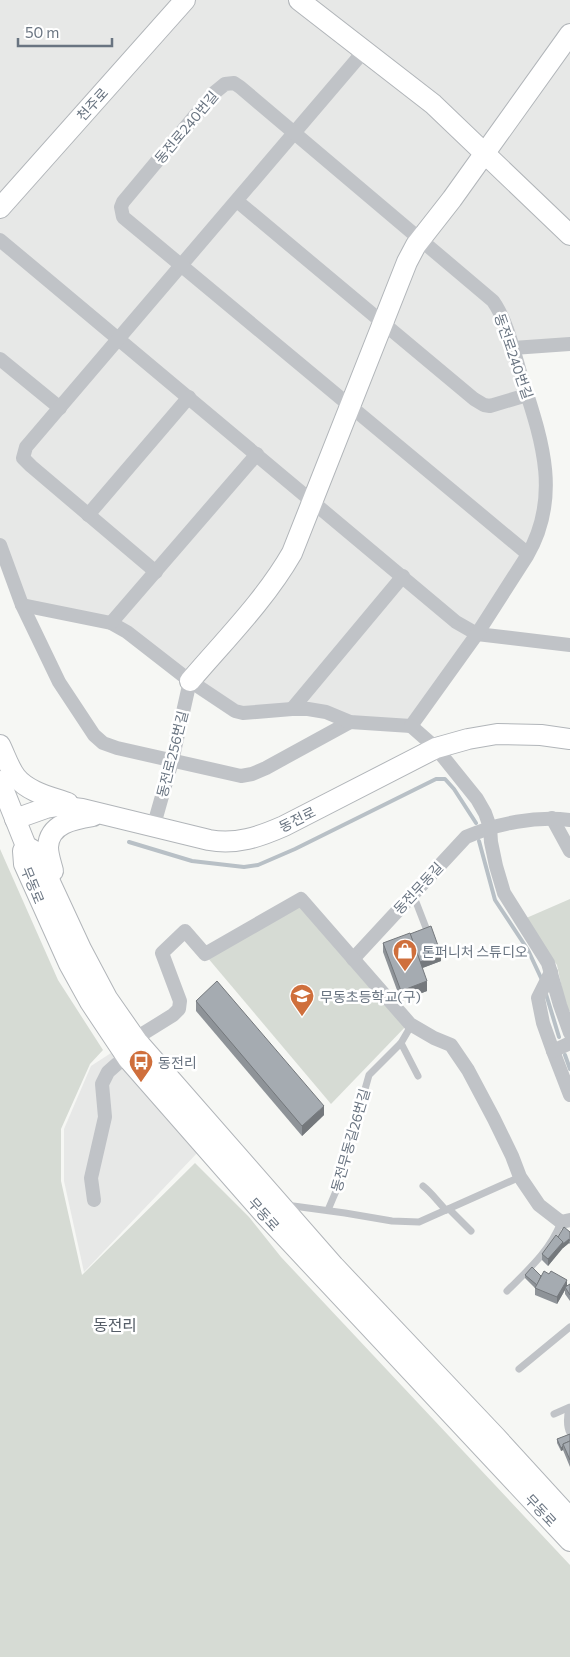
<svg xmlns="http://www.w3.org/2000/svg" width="570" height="1657" viewBox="0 0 570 1657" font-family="Commissioner,'Noto Sans KR',sans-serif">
	<rect width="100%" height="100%" fill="#f6f7f4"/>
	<!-- built -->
	<g fill="#e7e8e7">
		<polygon points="0,0 570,0 570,344 513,348 536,421 541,523 411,726 326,712 250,713 127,632 22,605 0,545"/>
		<polygon points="111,1053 198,1152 84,1272 64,1181 64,1129 91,1066"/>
	</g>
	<!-- green -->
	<g fill="#d6dbd4">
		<polygon points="0,849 58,980 103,1050 90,1064 61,1129 61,1181 82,1275 195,1163 249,1217 281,1257 570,1565 570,1657 0,1657"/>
		<polygon points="570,899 570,1011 567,1012 557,965 524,919"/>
		<polygon points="301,903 408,1024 331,1104 207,957"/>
	</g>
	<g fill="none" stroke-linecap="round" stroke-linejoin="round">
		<!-- stream -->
		<g stroke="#b8c0c6" stroke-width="4">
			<polyline points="479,841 495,900 528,950 542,980"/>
			<polyline points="129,842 192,861 244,867 258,865 295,849 436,779 445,779 454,789 476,823"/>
			<polyline points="546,994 559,1037"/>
			<polyline points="565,1055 570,1069"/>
		</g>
		<defs>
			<g id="secondary">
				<polyline points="299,0 433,104 570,235"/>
				<polyline points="0,208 185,0"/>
				<path d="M190,681C225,640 265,600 292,553L407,262L416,245L452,199L570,34"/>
				<path d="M0,745C5,755 9,768 16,777C28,792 51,797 68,803"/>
				<polyline points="0,781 26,846 36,852 81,949 107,998 137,1041 334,1266 495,1436 570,1518"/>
				<path d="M15,819L46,808L58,806L82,809L209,840C236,845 259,837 284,826L436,748L468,739L497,734L541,735L570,739"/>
				<polyline points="26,846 23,851 24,864 69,964 90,1002 128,1059 264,1214 570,1541"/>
				<path d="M53,871C51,863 48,855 48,847C49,823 75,819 93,816"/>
			</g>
		</defs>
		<!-- secondary casing -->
		<use href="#secondary" stroke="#b1b5b9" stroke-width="22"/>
		<!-- lane -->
		<g stroke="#c0c3c7" stroke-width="7">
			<polyline points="409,898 416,902 428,933"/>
			<polyline points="401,1043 418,1076"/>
			<path d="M423,1186C432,1193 438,1202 446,1210"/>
			<polyline points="286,1205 345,1213 392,1221 419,1222 520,1177"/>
			<polyline points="449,1209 471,1231"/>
			<polyline points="328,1210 339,1184 352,1125 360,1107 369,1075 401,1043 408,1031 410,1024"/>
			<path d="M507,1291C528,1270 550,1251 561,1222"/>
			<polyline points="519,1369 570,1327"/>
			<path d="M569,1408C567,1417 566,1425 570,1433"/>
			<polyline points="554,1414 570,1407"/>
		</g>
		<!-- street -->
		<g stroke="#c0c3c7" stroke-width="14">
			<polyline points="237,201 474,399 484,405 490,406 527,395"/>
			<polyline points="0,240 456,622 477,634 570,645"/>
			<polyline points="513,348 570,344"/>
			<polyline points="0,359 60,408"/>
			<polyline points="88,515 189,397"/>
			<polyline points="0,545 22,605 59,682 94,735 103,743 117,748 241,776 252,774 266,768 350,722"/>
			<polyline points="156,572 31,466 23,458 26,447 364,51"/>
			<polyline points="22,605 111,623 127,632 190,681 235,711 243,713 292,709 308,709 326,712 350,722 411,726"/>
			<polyline points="111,623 257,454"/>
			<polyline points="292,709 403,576"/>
			<path d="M411,726L477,634L527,556C563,494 540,435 520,372C513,349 507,321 493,301L240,87L234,83L225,84L214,93L123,202L121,207L123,217L528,554"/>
			<polyline points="411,726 436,748 477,799 485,813 490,827 491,842 496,866 504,893 548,963 560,1005 570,1033"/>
			<polyline points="552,818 570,851"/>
			<polyline points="153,828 172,761 190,681"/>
			<path d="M353,959L466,837C497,823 536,816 570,820"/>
			<polyline points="551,972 538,998 543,1023 553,1051 570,1095"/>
			<polyline points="144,1033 173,1015 179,1009 180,1001 162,953 185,931 205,954 301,899 410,1024 434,1038 451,1045 468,1070 494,1119 512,1156 520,1177 539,1205 561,1222 570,1220"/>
			<polyline points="553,1051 570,1043"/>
			<polyline points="94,1200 91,1178 105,1117 102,1084 108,1072 117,1064"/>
		</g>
		<!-- secondary -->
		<use href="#secondary" stroke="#fff" stroke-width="20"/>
	</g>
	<!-- wall -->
	<g fill="#8e9398">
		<polygon points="383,943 441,961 422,968 427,991 401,1001 383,952"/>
		<polygon points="196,1001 324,1115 302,1136 196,1011"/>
		<polygon points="570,1232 570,1244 569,1243 563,1248 563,1247 548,1266 542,1260 542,1254 558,1237"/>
		<polygon points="525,1275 541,1276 567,1286 570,1284 570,1301 565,1294 565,1290 557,1304 535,1295 535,1288 525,1278"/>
		<polygon points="570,1434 570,1467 563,1450 561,1451 557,1443 557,1439"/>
	</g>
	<!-- shaded-wall -->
	<g fill="#74787c">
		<polygon points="441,954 441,961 420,969 420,962"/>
		<polygon points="427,981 427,991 401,1001 401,991"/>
		<polygon points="324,1106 324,1115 302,1136 302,1126"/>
		<polygon points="569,1239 569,1243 563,1248 563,1244"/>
		<polygon points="563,1242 563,1248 548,1266 548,1259"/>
		<polygon points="567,1280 567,1287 565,1287 565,1290 557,1304 557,1297"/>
		<polygon points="563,1446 563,1450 561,1451 561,1448"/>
	</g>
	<!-- building -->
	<g fill="#a5abb1" stroke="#74787c">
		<polygon points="431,926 441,954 420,962 410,934"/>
		<polygon points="410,933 427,981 401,991 383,943"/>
		<polygon points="217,981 324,1106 302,1126 196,1001"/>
		<polygon points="564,1227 570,1232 570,1241 569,1239 563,1244 563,1242 558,1237"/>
		<polygon points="556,1235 563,1242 548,1259 542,1254"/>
		<polygon points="532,1267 541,1276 537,1285 525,1275"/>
		<polygon points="544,1271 549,1274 551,1271 567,1280 557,1297 535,1288"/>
		<polygon points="570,1284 570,1295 565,1287"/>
		<polygon points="570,1434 570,1441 563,1444 563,1446 561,1448 557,1439"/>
		<polygon points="570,1441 570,1460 563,1444"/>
	</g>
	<!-- icons -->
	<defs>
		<symbol id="shop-pin" viewBox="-11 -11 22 30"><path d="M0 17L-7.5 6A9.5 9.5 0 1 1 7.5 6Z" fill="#cf6f3c" stroke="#fff"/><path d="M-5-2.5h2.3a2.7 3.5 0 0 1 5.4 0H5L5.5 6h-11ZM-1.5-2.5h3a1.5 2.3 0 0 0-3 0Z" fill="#fff"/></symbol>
		<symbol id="school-pin" viewBox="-11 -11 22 30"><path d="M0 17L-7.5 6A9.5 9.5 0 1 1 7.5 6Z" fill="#cf6f3c" stroke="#fff"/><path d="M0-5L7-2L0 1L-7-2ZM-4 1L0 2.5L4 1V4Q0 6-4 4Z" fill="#fff"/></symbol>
		<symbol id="bus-pin" viewBox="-11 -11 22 30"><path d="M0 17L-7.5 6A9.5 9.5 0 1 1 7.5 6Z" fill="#cf6f3c" stroke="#fff"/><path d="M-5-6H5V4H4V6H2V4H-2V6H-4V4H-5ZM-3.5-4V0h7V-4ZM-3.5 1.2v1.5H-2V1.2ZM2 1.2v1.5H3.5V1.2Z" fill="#fff"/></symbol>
	</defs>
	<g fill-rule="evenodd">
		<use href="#shop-pin" x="391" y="937" width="28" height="38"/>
		<use href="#school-pin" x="288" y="982" width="28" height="38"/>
		<use href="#bus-pin" x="127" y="1048" width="28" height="38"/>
	</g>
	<g text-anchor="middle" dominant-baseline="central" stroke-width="5" stroke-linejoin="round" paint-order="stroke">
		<!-- street labels -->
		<g font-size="14" fill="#697481" stroke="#fff">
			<text transform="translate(92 104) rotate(-48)">천주로</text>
			<text transform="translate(186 127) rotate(-50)">동전로240번길</text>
			<text transform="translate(514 356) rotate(71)">동전로240번길</text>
			<text transform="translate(172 754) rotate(-76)">동전로256번길</text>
			<text transform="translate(297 819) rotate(-26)">동전로</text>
			<text transform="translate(33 885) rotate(68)">무동로</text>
			<text transform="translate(418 888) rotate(-47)">동전무동길</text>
			<text transform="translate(350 1140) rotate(-74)">동전무동길26번길</text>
			<text transform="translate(264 1214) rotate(48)">무동로</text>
			<text transform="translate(541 1510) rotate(47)">무동로</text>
		</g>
		<!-- poi labels -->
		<g font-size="14" fill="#697481" stroke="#fff" text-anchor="start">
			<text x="422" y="951">톤퍼니처 스튜디오</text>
			<text x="320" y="996">무동초등학교(구)</text>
			<text x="158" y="1062">동전리</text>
		</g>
		<!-- quarter labels -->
		<g font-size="16" fill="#565e68" stroke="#fff">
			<text x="115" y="1324">동전리</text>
		</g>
	</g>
	<!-- scale -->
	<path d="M18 38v8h94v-8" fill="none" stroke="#697481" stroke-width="2.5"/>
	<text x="25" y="38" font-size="15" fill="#697481" stroke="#ffffff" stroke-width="4" paint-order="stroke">50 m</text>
</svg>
